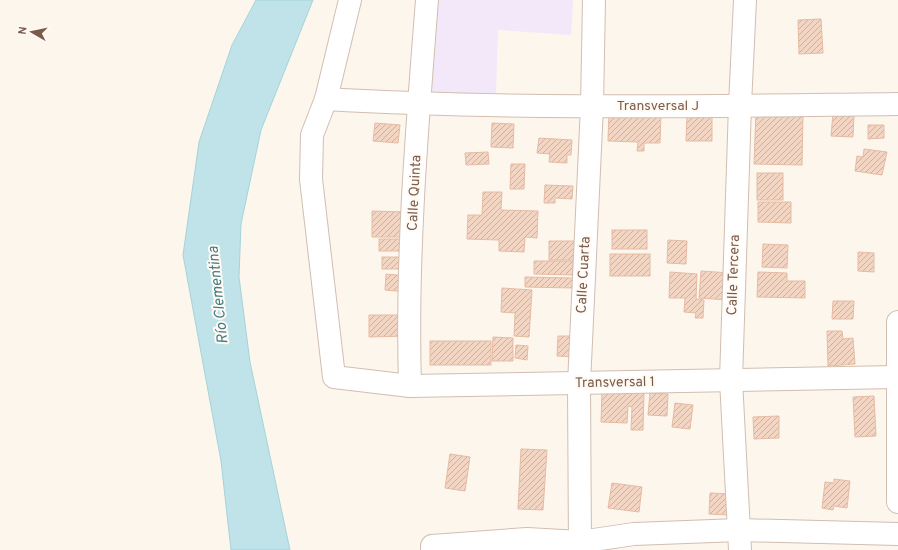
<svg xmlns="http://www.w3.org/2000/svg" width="898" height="550" viewBox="0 0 898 550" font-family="Overpass,sans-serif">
	<defs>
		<pattern id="building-hatch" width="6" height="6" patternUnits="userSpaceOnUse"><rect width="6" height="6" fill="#f3d5c3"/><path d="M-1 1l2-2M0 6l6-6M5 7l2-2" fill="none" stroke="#cab0a1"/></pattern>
	</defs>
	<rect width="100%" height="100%" fill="#fdf6ec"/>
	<!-- education -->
	<polygon fill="#f3e8fa" points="433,0 573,0 571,35 498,30 496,93 425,94"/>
	<!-- water -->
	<polygon fill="#bfe3e8" stroke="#a5d3da" points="256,0 313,0 261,130 241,224 239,277 250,362 290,550 231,550 221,461 183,255 199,142 232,45"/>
	<!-- building -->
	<g fill="url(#building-hatch)" stroke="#e6bba3">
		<polygon points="821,19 823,53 799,54 798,20"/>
		<polygon points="609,111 661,113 660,143 644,143 644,151 637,151 638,142 608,141"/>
		<polygon points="756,112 803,114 802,165 754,164"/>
		<polygon points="833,113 854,115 853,137 831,136"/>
		<polygon points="687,116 712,116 712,141 686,141"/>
		<polygon points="375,123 400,125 398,143 373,141"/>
		<polygon points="492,123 514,124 513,148 491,147"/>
		<polygon points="868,125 884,125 884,138 868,139"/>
		<polygon points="539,138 572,140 571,155 567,155 567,163 549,162 550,154 537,153"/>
		<polygon points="864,149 887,152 882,175 855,171 857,156 863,157"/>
		<polygon points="488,152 489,164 466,165 465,153"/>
		<polygon points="511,164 525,164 524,189 510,189"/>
		<rect x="757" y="173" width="26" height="27"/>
		<polygon points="545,185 573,186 572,199 555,198 555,203 544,203"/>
		<polygon points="483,192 502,192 501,210 538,211 537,238 525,237 524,252 499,251 499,240 467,239 468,215 482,215"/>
		<polygon points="758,202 791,202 791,223 758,222"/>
		<polygon points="372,211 407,212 406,237 372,237"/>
		<rect x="612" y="230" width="35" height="19"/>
		<rect x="379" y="239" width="27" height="12"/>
		<polygon points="668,240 687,241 686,264 667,263"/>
		<polygon points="549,241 576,241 577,260 549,260"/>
		<polygon points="763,244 788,245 787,268 762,267"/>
		<polygon points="858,252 874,253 874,272 858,271"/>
		<rect x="610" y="254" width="40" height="22"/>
		<rect x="382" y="257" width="26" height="12"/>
		<polygon points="534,261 573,261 573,275 534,274"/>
		<polygon points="701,271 730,273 728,300 699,298"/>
		<polygon points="670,272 697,274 696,299 704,300 703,318 695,318 696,313 684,312 685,298 669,298"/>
		<polygon points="758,272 787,273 787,281 805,281 805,298 757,297"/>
		<polygon points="386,274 408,276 407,292 385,290"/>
		<polygon points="525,277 574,278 574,288 525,287"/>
		<polygon points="502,288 532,290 529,337 514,336 515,313 501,312"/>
		<polygon points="833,301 854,301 853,319 832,319"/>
		<polygon points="369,315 405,315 406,336 369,337"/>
		<polygon points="827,331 842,331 843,339 853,338 855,364 828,366"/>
		<polygon points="558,336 576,336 575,357 557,356"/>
		<polygon points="493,337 513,338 513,361 492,361"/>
		<rect x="430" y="341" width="61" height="24"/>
		<polygon points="516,345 528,346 527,360 515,358"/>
		<polygon points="602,390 644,392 643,430 631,430 632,407 628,406 627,423 601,422"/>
		<polygon points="650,393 668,394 667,416 648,415"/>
		<polygon points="874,396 876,436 855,437 853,397"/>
		<polygon points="675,403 693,405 690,429 672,427"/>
		<polygon points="779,416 779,438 754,439 753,417"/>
		<polygon points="521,449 547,450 543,510 518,509"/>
		<polygon points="450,454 470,457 465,491 445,488"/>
		<polygon points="834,479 850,481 847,508 834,506 833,510 822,508 825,482 834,483"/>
		<polygon points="612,483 642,487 639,512 608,508"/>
		<polygon points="710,493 730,494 728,515 709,514"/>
	</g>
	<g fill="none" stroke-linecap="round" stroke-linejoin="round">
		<defs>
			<g id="minor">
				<polyline points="350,0 326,99 312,135 311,179 334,377 410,386 897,377"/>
				<path d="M326,99C517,110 707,106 898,104"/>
				<polyline points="898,322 898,502"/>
				<path d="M410,386C406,258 417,128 427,0"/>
				<polyline points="432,550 432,546 527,539 580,542 634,534 739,530 898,534"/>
				<polyline points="580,550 579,384 592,106 594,0"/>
				<polyline points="740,550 731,380 740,105 745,0"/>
			</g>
		</defs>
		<!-- minor casing -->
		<use href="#minor" stroke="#d1beb0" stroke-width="24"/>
		<!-- minor -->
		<use href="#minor" stroke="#fff" stroke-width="22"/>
	</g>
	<g text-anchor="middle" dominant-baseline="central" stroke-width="4" stroke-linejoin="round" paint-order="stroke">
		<!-- street labels -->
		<g font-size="14" fill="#7a5c4d" stroke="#fffaf3">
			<text x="658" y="106">Transversal J</text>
			<text transform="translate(415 193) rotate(-87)">Calle Quinta</text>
			<text transform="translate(584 275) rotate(-87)">Calle Cuarta</text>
			<text transform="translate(734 275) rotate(-88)">Calle Tercera</text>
			<text transform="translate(615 383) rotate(-1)">Transversal 1</text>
		</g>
		<!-- water labels -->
		<g font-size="15" font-style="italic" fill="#437c86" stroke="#fffaf3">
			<text transform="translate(219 295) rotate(-96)">Río Clementina</text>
		</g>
	</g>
	<!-- north arrow -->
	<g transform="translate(32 32) rotate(279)" stroke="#fffaf3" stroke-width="3" paint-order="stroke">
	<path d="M0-3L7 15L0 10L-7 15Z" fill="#7a5c4d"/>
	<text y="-6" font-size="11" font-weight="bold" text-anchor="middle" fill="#7a5c4d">N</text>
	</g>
</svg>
